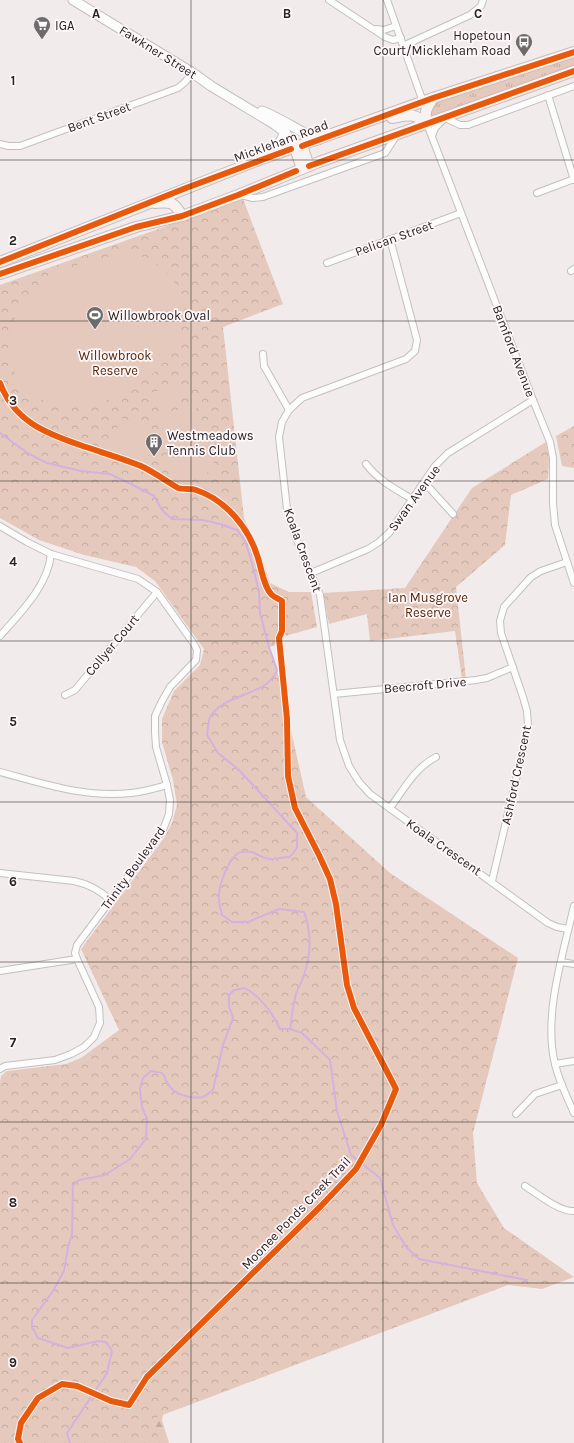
<svg xmlns="http://www.w3.org/2000/svg" width="574" height="1443" viewBox="0 0 574 1443" font-family="Karla,sans-serif">
	<defs>
		<pattern id="grass-tufts" width="24" height="20" patternUnits="userSpaceOnUse"><rect width="24" height="20" fill="#e5c9bc"/><path d="M3 7l-1-3M5 7V3M7 7l1-3M15 17l-1-3M17 17v-4M19 17l1-3" fill="none" stroke="#c4aca1"/></pattern>
		<pattern id="forest-firs" width="22" height="20" patternUnits="userSpaceOnUse"><rect width="22" height="20" fill="#e5c9bc"/><path d="M5 1l3.5 6h-7zM16 11l3.5 6h-7z" fill="#c4aca1"/></pattern>
		<pattern id="park-crowns" width="20" height="18" patternUnits="userSpaceOnUse"><rect width="20" height="18" fill="#e5c9bc"/><path d="M2 6a3 3 0 1 1 6 0M12 15a3 3 0 1 1 6 0" fill="none" stroke="#c4aca1"/></pattern>
	</defs>
	<rect width="100%" height="100%" fill="#f2ebec"/>
	<!-- grass -->
	<polygon fill="url(#grass-tufts)" points="574,56 574,66 431,118 429,112 434,103 439,100"/>
	<!-- forest -->
	<polygon fill="url(#forest-firs)" points="134,1406 164,1409 162,1420 169,1443 146,1443"/>
	<!-- park -->
	<g fill="url(#park-crowns)">
		<polygon points="243,199 283,304 223,327 244,518 262,558 270,583 289,592 311,592 317,627 282,637 274,646 269,647 279,677 306,797 390,873 518,958 473,1133 477,1183 504,1228 574,1277 542,1289 508,1285 152,1419 160,1443 0,1443 0,1082 1,1076 7,1071 66,1064 81,1058 119,1030 81,949 164,838 172,823 177,805 173,780 162,742 162,719 174,691 200,665 204,649 155,581 136,567 84,555 39,540 0,518 0,285"/>
		<polygon points="574,426 574,468 562,466 556,436"/>
		<polygon points="546,442 549,458 548,479 511,495 505,545 456,587 466,679 462,679 455,631 370,641 367,614 329,624 323,593 405,588 472,488"/>
	</g>
	<!-- pitch -->
	<g fill="#e5c9bc">
		<path d="M116,255C121,255 128,254 134,255C149,257 165,269 173,281C177,286 182,292 183,299C188,317 178,345 167,359C155,375 136,386 119,394C112,398 104,402 96,404C81,408 66,407 52,403C11,392 0,351 16,315C22,302 36,288 48,280C67,266 93,260 116,255Z"/>
		<polygon points="180,383 185,397 152,408 147,394"/>
		<polygon points="195,404 216,470 176,482 155,417"/>
		<polygon points="121,418 157,432 145,463 109,450"/>
	</g>
	<g fill="none" stroke-linecap="round" stroke-linejoin="round">
		<!-- stream -->
		<g stroke="#d3b2e1" stroke-width="2">
			<path d="M0,433L29,454L47,463L81,471L110,474L137,487L154,496L162,510L172,519L203,520L220,524L237,530L245,541L252,563L259,592L260,613L269,647L277,670C267,697 225,692 210,717C208,721 208,730 207,735L218,753L239,770L297,833V848L290,857C284,857 277,859 271,859C259,859 256,849 242,852C229,854 218,887 219,899C219,904 221,910 222,915L232,922H248L279,909L304,912C312,933 311,954 304,975C302,983 296,990 295,998C292,1008 292,1019 290,1029H280C272,1012 262,998 245,988L234,990L229,995V1006L233,1018L223,1045L213,1090C210,1092 206,1096 202,1097C191,1099 174,1095 168,1084C165,1080 166,1077 162,1073L151,1071L143,1078L140,1089L142,1107L147,1119L146,1139L130,1159L105,1175L79,1180L73,1185L72,1234L68,1247L64,1271L53,1291L32,1320V1327L38,1338L68,1348L98,1341L106,1342L112,1351L107,1373L67,1433L70,1443"/>
			<polyline points="290,1029 302,1033 330,1060 337,1111 351,1155 380,1178 393,1225 406,1247 419,1259 527,1280"/>
		</g>
		<defs>
			<g id="street">
				<polyline points="329,0 385,37 393,40 401,38"/>
				<polyline points="387,0 423,102"/>
				<polyline points="376,29 384,30 396,26"/>
				<polyline points="403,46 470,15 481,6 483,0"/>
				<polyline points="548,95 574,180"/>
				<polyline points="427,124 533,400 550,442 553,458 553,503 555,525 574,583"/>
				<polyline points="432,136 435,128 445,118 460,125 468,125 574,86"/>
				<polyline points="0,144 8,146 20,146 178,88 184,83 193,73"/>
				<polyline points="537,193 574,179"/>
				<polyline points="241,195 253,198 263,197 385,153 396,136"/>
				<polyline points="390,239 417,340 415,351 406,359 302,398 289,410 282,422 279,437 287,509 296,538 320,595 340,740 349,766 359,782 370,794 548,923 557,927 568,929"/>
				<polyline points="327,263 461,213"/>
				<polyline points="571,271 574,269"/>
				<polyline points="263,354 264,366 289,410"/>
				<path d="M366,464C378,480 395,489 412,499"/>
				<polyline points="424,482 453,514"/>
				<polyline points="0,526 27,542 51,554 138,579 157,592 194,644 197,650 196,660 170,687 162,701 155,716 155,732 156,747 167,785 170,800 169,814 163,830 77,945 75,953 77,959 99,1007 100,1023 94,1037 84,1047 71,1054 55,1060 5,1066 0,1069"/>
				<polyline points="311,573 368,549 379,542 389,533 435,466 448,453 533,400"/>
				<path d="M0,636C20,613 48,586 51,554"/>
				<polyline points="334,694 476,680 487,678 513,667"/>
				<polyline points="65,695 75,690 157,592"/>
				<path d="M0,772C44,784 85,798 131,793C143,792 156,788 167,785"/>
				<path d="M390,808C404,789 415,768 436,757"/>
				<path d="M0,873L74,881C88,884 100,890 110,900"/>
				<polyline points="492,881 525,741 528,725 527,711 523,697 501,633 500,621 504,607 531,577 541,571 567,562"/>
				<path d="M574,906C563,954 543,1016 555,1064C559,1081 567,1097 574,1113"/>
				<polyline points="561,962 574,964"/>
				<polyline points="0,971 77,959"/>
				<polyline points="555,1064 574,1061"/>
				<polyline points="516,1114 535,1094 562,1085"/>
				<path d="M525,1186C537,1194 560,1212 574,1211"/>
			</g>
			<g id="secondary">
				<polyline points="73,0 193,73 211,86 274,124 285,132 295,148"/>
				<path d="M262,111C282,119 299,131 318,140"/>
				<polyline points="268,154 278,147 285,132"/>
			</g>
			<g id="primary">
				<path d="M392,118C409,115 413,112 427,124"/>
				<path d="M427,124C424,112 426,109 433,98"/>
				<polyline points="302,146 309,166"/>
				<polyline points="295,148 302,169"/>
				<path d="M155,203C171,202 174,201 182,216"/>
				<polyline points="0,262 256,161 433,98 574,52"/>
				<polyline points="0,274 136,227 182,216 238,195 319,162 574,71"/>
			</g>
		</defs>
		<!-- street casing -->
		<use href="#street" stroke="#c4bfbf" stroke-width="8"/>
		<!-- secondary casing -->
		<use href="#secondary" stroke="#c4bfbf" stroke-width="11"/>
		<!-- primary casing -->
		<use href="#primary" stroke="#c7bbba" stroke-width="12"/>
		<!-- street -->
		<use href="#street" stroke="#fdfcfc" stroke-width="6"/>
		<!-- secondary -->
		<use href="#secondary" stroke="#fdfcfc" stroke-width="9"/>
		<!-- primary -->
		<use href="#primary" stroke="#f8f3f2" stroke-width="10"/>
		<defs>
			<g id="cycleway">
				<polyline points="302,146 433,98 574,52"/>
				<polyline points="309,166 574,71"/>
				<polyline points="0,262 186,188 291,149"/>
				<polyline points="0,274 136,227 182,216 238,195 296,171"/>
				<path d="M0,383C14,421 45,433 80,445C100,452 121,458 141,466C154,472 166,481 178,488C184,490 191,488 196,490C226,500 249,528 258,558C261,567 264,588 272,595C274,597 279,599 282,601V631L279,638L287,719L288,776L295,808L319,855L330,879L336,904L347,985L354,1008L396,1089L381,1125L356,1169L321,1206L147,1377L129,1405L111,1401L77,1386L62,1384L38,1398L21,1423L18,1439L20,1443"/>
			</g>
		</defs>
		<!-- cycleway casing -->
		<use href="#cycleway" stroke="#fff7f9" stroke-width="8"/>
		<!-- cycleway -->
		<use href="#cycleway" stroke="#e8590c" stroke-width="6"/>
	</g>
	<!-- grid -->
	<path fill="none" stroke="#282425" stroke-width="1" stroke-opacity="0.55" d="M191,0V1443M383,0V1443M0,160H574M0,321H574M0,481H574M0,641H574M0,802H574M0,962H574M0,1122H574M0,1283H574"/>
	<!-- icons -->
	<defs>
		<symbol id="supermarket-pin" viewBox="-11 -11 22 30"><path d="M0 17L-7.5 6A9.5 9.5 0 1 1 7.5 6Z" fill="#6f6a6b" stroke="#fff7f9"/><path d="M-6-5.5h2.5l.6 2H6L4.5 2H-2.5L-4.4-4H-6ZM-1.5 3.2a1.3 1.3 0 1 0 .1 0ZM3 3.2a1.3 1.3 0 1 0 .1 0Z" fill="#fff"/></symbol>
		<symbol id="bus-pin" viewBox="-11 -11 22 30"><path d="M0 17L-7.5 6A9.5 9.5 0 1 1 7.5 6Z" fill="#6f6a6b" stroke="#fff7f9"/><path d="M-5-6H5V4H4V6H2V4H-2V6H-4V4H-5ZM-3.5-4V0h7V-4ZM-3.5 1.2v1.5H-2V1.2ZM2 1.2v1.5H3.5V1.2Z" fill="#fff"/></symbol>
		<symbol id="stadium-pin" viewBox="-11 -11 22 30"><path d="M0 17L-7.5 6A9.5 9.5 0 1 1 7.5 6Z" fill="#6f6a6b" stroke="#fff7f9"/><path d="M0-5a6.5 5 0 1 0 0 10a6.5 5 0 1 0 0-10ZM-3.5-1.8h7v3.6h-7Z" fill="#fff"/></symbol>
		<symbol id="building-pin" viewBox="-11 -11 22 30"><path d="M0 17L-7.5 6A9.5 9.5 0 1 1 7.5 6Z" fill="#6f6a6b" stroke="#fff7f9"/><path d="M-4-6H4V6H1V3H-1V6H-4ZM-2.5-4.3h1.7v1.8h-1.7ZM.8-4.3h1.7v1.8H.8ZM-2.5-1h1.7V.8h-1.7ZM.8-1h1.7V.8H.8Z" fill="#fff"/></symbol>
	</defs>
	<g fill-rule="evenodd">
		<use href="#supermarket-pin" x="32" y="15" width="20" height="27"/>
		<use href="#bus-pin" x="514" y="32" width="20" height="27"/>
		<use href="#stadium-pin" x="85" y="305" width="20" height="27"/>
		<use href="#building-pin" x="144" y="432" width="20" height="27"/>
	</g>
	<g text-anchor="middle" dominant-baseline="central" stroke-width="3.5" stroke-linejoin="round" paint-order="stroke">
		<!-- poi labels -->
		<g font-size="13" fill="#282425" stroke="#fff7f9" text-anchor="start">
			<text x="55" y="25">IGA</text>
			<text x="511" y="35" text-anchor="end">Hopetoun<tspan x="511" dy="15">Court/Mickleham Road</tspan></text>
			<text x="108" y="315">Willowbrook Oval</text>
			<text x="167" y="435">Westmeadows<tspan x="167" dy="15">Tennis Club</tspan></text>
		</g>
		<!-- street labels -->
		<g font-size="13" fill="#282425" stroke="#fff7f9">
			<text transform="translate(158 52) rotate(32)">Fawkner Street</text>
			<text transform="translate(99 117) rotate(-20)">Bent Street</text>
			<text transform="translate(281 141) rotate(-20)">Mickleham Road</text>
			<text transform="translate(394 238) rotate(-20)">Pelican Street</text>
			<text transform="translate(514 351) rotate(69)">Bamford Avenue</text>
			<text transform="translate(414 498) rotate(-54)">Swan Avenue</text>
			<text transform="translate(303 550) rotate(70)">Koala Crescent</text>
			<text transform="translate(112 645) rotate(-50)">Collyer Court</text>
			<text transform="translate(425 685) rotate(-5)">Beecroft Drive</text>
			<text transform="translate(516 775) rotate(-78)">Ashford Crescent</text>
			<text transform="translate(444 847) rotate(35)">Koala Crescent</text>
			<text transform="translate(133 868) rotate(-54)">Trinity Boulevard</text>
			<text transform="translate(296 1213) rotate(-46)">Moonee Ponds Creek Trail</text>
		</g>
		<!-- park labels -->
		<g font-size="13" fill="#552707" stroke="#fff7f9">
			<text x="115" y="355">Willowbrook<tspan x="115" dy="15">Reserve</tspan></text>
			<text x="428" y="597">Ian Musgrove<tspan x="428" dy="15">Reserve</tspan></text>
		</g>
	</g>
	<g font-size="13" text-anchor="middle" font-weight="bold" fill="#282425" stroke="#fff7f9" stroke-width="3.5" stroke-linejoin="round" paint-order="stroke">
		<text x="96" y="18">A</text>
		<text x="287" y="18">B</text>
		<text x="478" y="18">C</text>
		<text x="13" y="85">1</text>
		<text x="13" y="245">2</text>
		<text x="13" y="405">3</text>
		<text x="13" y="566">4</text>
		<text x="13" y="726">5</text>
		<text x="13" y="886">6</text>
		<text x="13" y="1047">7</text>
		<text x="13" y="1207">8</text>
		<text x="13" y="1367">9</text>
	</g>
</svg>
